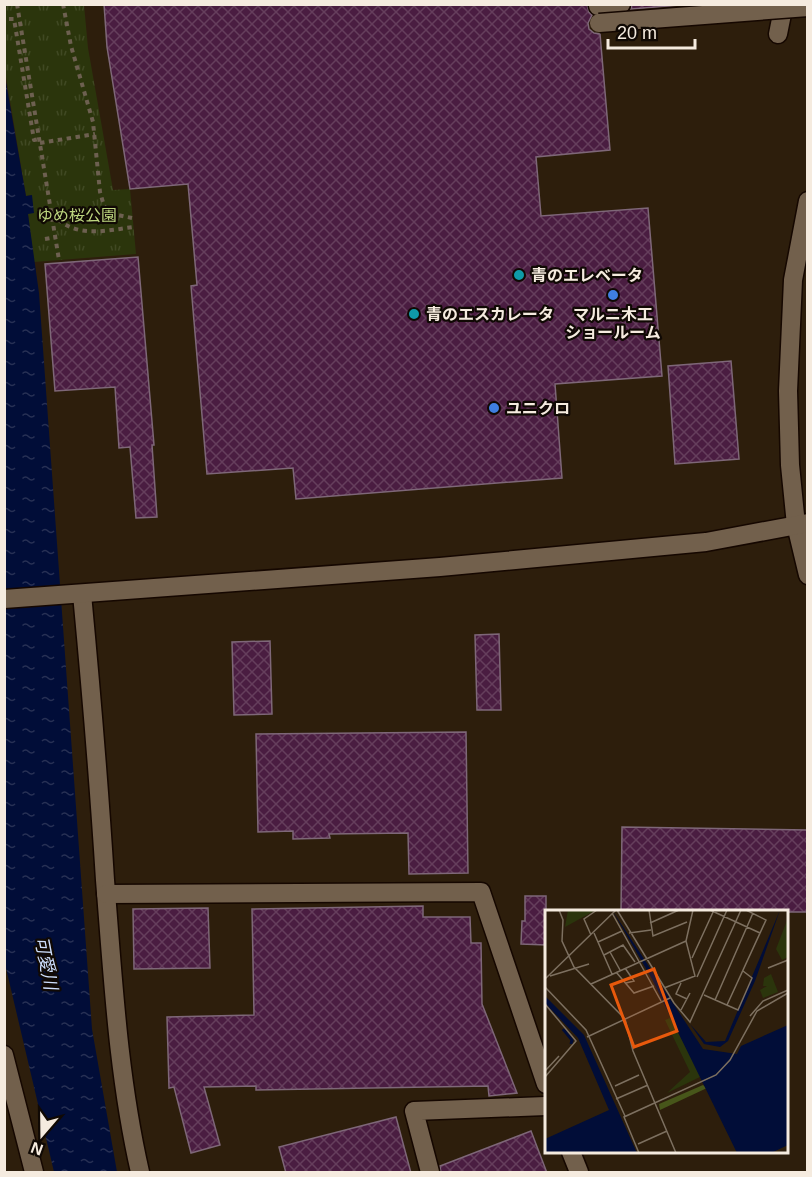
<svg xmlns="http://www.w3.org/2000/svg" width="812" height="1177" viewBox="0 0 812 1177" font-family="Arial,'Noto Sans JP',sans-serif">
	<defs>
		<pattern id="grass-tufts" width="24" height="20" patternUnits="userSpaceOnUse" patternTransform="scale(1.5)"><rect width="24" height="20" fill="#2b350c"/><path d="M3 7l-1-3M5 7V3M7 7l1-3M15 17l-1-3M17 17v-4M19 17l1-3" fill="none" stroke="#404923"/></pattern>
		<pattern id="water-ripples" width="26" height="14" patternUnits="userSpaceOnUse" patternTransform="scale(1.5)"><rect width="26" height="14" fill="#010d38"/><path d="M2 4q2-2 4 0t4 0M15 11q2-2 4 0t4 0" fill="none" stroke="#273054"/></pattern>
		<pattern id="building-cross-hatch" width="8" height="8" patternUnits="userSpaceOnUse" patternTransform="scale(1.5)"><rect width="8" height="8" fill="#4a1d41"/><path d="M0 0l8 8M0 8l8-8" fill="none" stroke="#653e5c"/></pattern>
	</defs>
	<rect width="100%" height="100%" fill="#2d1e0c"/>
	<!-- grass -->
	<polygon fill="url(#grass-tufts)" points="4,5 84,5 88,48 113,190 130,189 136,254 34,262 28,214 31,195 26,196 5,71"/>
	<!-- water -->
	<polygon fill="url(#water-ripples)" points="4,71 26,196 32,195 34,213 28,214 39,293 92,1029 117,1172 54,1172 5,964"/>
	<!-- building -->
	<g fill="url(#building-cross-hatch)" stroke="#7e6778" stroke-width="1.5">
		<polygon points="104,4 587,4 589,12 592,15 588,23 589,29 594,33 600,34 610,150 536,157 541,216 648,208 662,376 555,384 562,478 296,499 293,468 207,474 191,286 197,285 188,184 130,189 107,47"/>
		<polygon points="632,4 693,4 631,9"/>
		<polygon points="138,257 154,445 152,445 157,517 136,518 130,447 119,448 115,387 55,391 45,264"/>
		<polygon points="731,361 739,459 675,464 668,366"/>
		<polygon points="499,634 501,710 477,710 475,635"/>
		<polygon points="270,641 272,714 234,715 232,642"/>
		<polygon points="466,732 468,873 409,874 408,833 329,834 330,838 293,839 293,831 258,832 256,734"/>
		<polygon points="622,827 807,830 807,912 621,912"/>
		<polygon points="525,896 546,896 546,945 521,944 522,921 525,921"/>
		<polygon points="423,906 423,917 470,917 471,943 481,943 482,1004 517,1093 489,1096 488,1086 256,1090 256,1086 204,1087 220,1145 191,1153 174,1087 169,1088 167,1017 254,1015 252,909"/>
		<polygon points="208,908 210,968 134,969 133,909"/>
		<polygon points="396,1117 411,1173 286,1173 279,1147"/>
		<polygon points="531,1131 547,1173 441,1173 440,1166"/>
	</g>
	<g fill="none" stroke-linecap="round" stroke-linejoin="round">
		<defs>
			<g id="minor">
				<polyline points="598,6 621,4"/>
				<polyline points="778,34 784,4"/>
				<polyline points="808,201 793,280 788,391 790,465 796,525 808,575"/>
				<path d="M82,594C91,689 99,784 105,880C113,978 118,1076 140,1172"/>
				<polyline points="4,599 440,567 706,542 808,523"/>
				<polyline points="106,894 481,892 546,1084"/>
				<polyline points="4,1055 34,1172"/>
				<polyline points="571,1152 579,1172"/>
				<polyline points="430,1172 414,1111 546,1106"/>
			</g>
		</defs>
		<!-- minor casing -->
		<use href="#minor" stroke="#150700" stroke-width="21"/>
		<!-- path -->
		<g stroke="#6d6050" stroke-width="4" stroke-dasharray="4.5 4.5" stroke-linecap="butt">
			<polyline points="17,4 59,260"/>
			<polyline points="63,4 71,46 93,122 100,192 104,206 113,214 132,218"/>
			<polyline points="9,19 14,19 34,140 40,139"/>
			<polyline points="40,143 95,134"/>
			<path d="M52,213C73,239 104,231 133,227"/>
			<polyline points="41,217 52,216"/>
			<polyline points="45,239 56,237"/>
		</g>
		<!-- minor -->
		<use href="#minor" stroke="#72604c" stroke-width="18"/>
		<defs>
			<polyline id="minor-bridge" points="599,23 808,7"/>
		</defs>
		<!-- minor-bridge casing -->
		<use href="#minor-bridge" stroke="#150700" stroke-width="21" stroke-linecap="butt"/>
		<!-- minor-bridge -->
		<use href="#minor-bridge" stroke="#72604c" stroke-width="18"/>
	</g>
	<!-- markers -->
	<g fill="#0f9aa8" stroke="#100904" stroke-width="2">
		<circle cx="519" cy="275" r="6"/>
		<circle cx="414" cy="314" r="6"/>
	</g>
	<g fill="#3f7fe0" stroke="#100904" stroke-width="2">
		<circle cx="613" cy="295" r="6"/>
		<circle cx="494" cy="408" r="6"/>
	</g>
	<g text-anchor="middle" dominant-baseline="central" stroke-width="4.5" stroke-linejoin="round" paint-order="stroke">
		<!-- park labels -->
		<g font-size="16" fill="#bdd67f" stroke="#100904">
			<text x="77" y="215">ゆめ桜公園</text>
		</g>
		<!-- poi labels -->
		<g font-size="16" font-weight="bold" fill="#f5ebdf" stroke="#100904" text-anchor="start">
			<text x="531" y="275">青のエレベータ</text>
			<text x="426" y="314">青のエスカレータ</text>
			<text x="613" y="314" text-anchor="middle">マルニ木工<tspan x="613" dy="18">ショールーム</tspan></text>
			<text x="506" y="408">ユニクロ</text>
		</g>
		<!-- water labels -->
		<g font-size="18" font-style="italic" fill="#cedffe" stroke="#100904">
			<text transform="translate(46 963) rotate(79)">可愛川</text>
		</g>
	</g>
	<!-- overview -->
	<g transform="translate(545 910)">
		<rect width="243" height="243" fill="#2d1e0c"/>
		<path d="M23,0H51L20,17ZM125,108L157,166L122,183L145,162L120,110Z" fill="#2b350c"/>
		<path d="M158,175L162,178L115,200L114,194Z" fill="#47561a"/>
		<path d="M243,8V47L237,50L231,39ZM226,64L233,82L218,88L215,80L222,76H218L219,68Z" fill="#2b350c"/>
		<path d="M67,0L158,139L192,144L196,136L243,115V235L226,243H192L107,69ZM235,0L210,71L183,131L175,137L159,134L145,114L161,132L180,131ZM0,86L39,125L92,243H0V229L64,200L33,128L0,93Z" fill="#010d38"/>
		<path fill="none" stroke="#010d38" stroke-width="3" d="M18,119L27,130L26,134"/>
		<path fill="none" stroke="#7d7060" stroke-width="1.5" d="M14,0L18,10L17,31L29,57L80,109L88,141L131,243M72,0L129,93L145,112L196,0M104,0L108,26L142,12M165,0L215,23M67,3L116,91M105,13L134,0M49,23L67,64M84,23L106,20M46,25L39,9L52,0M53,32L77,21M65,42L75,60M59,45L78,35L90,52M147,48L169,0M80,58L89,71L81,73M223,58L243,50M71,62L89,83L109,76M5,66L44,54M152,67L182,0M0,69L71,0M136,73L131,84L142,89M46,74L141,31M0,77L41,120L80,206M119,78L150,66L141,31L148,0M159,85L193,100L207,68L198,61M170,90L208,3M0,94L31,131L0,167M182,95L221,10L201,0M136,100L145,83M205,106L218,91L243,80M42,127L125,88M0,161L14,146M70,176L94,165M71,189L103,175M93,234L122,221M94,243L79,207L171,165L185,150L212,101L243,83"/>
		<path fill="#e8590c" fill-opacity="0.15" stroke="#e8590c" stroke-width="3" d="M109,59L132,121L89,137L66,75Z"/>
		<rect width="243" height="243" fill="none" stroke="#f5ebdf" stroke-width="3"/>
	</g>
	<!-- border -->
	<rect width="812" height="1177" fill="none" stroke="#f5ebdf" stroke-width="12"/>
	<!-- north arrow -->
	<g transform="translate(42 1135) rotate(200)" stroke="#100904" stroke-width="4.5" paint-order="stroke">
	<path d="M0-4.5L10 22L0 15L-10 22Z" fill="#f5ebdf"/>
	<text y="-9" font-size="16" font-weight="bold" text-anchor="middle" fill="#f5ebdf">N</text>
	</g>
	<!-- scale -->
	<path d="M608 39v9h87v-9" fill="none" stroke="#f5ebdf" stroke-width="3"/>
	<text x="617" y="39" font-size="18" fill="#f5ebdf" stroke="#100904" stroke-width="4.5" paint-order="stroke">20 m</text>
</svg>
